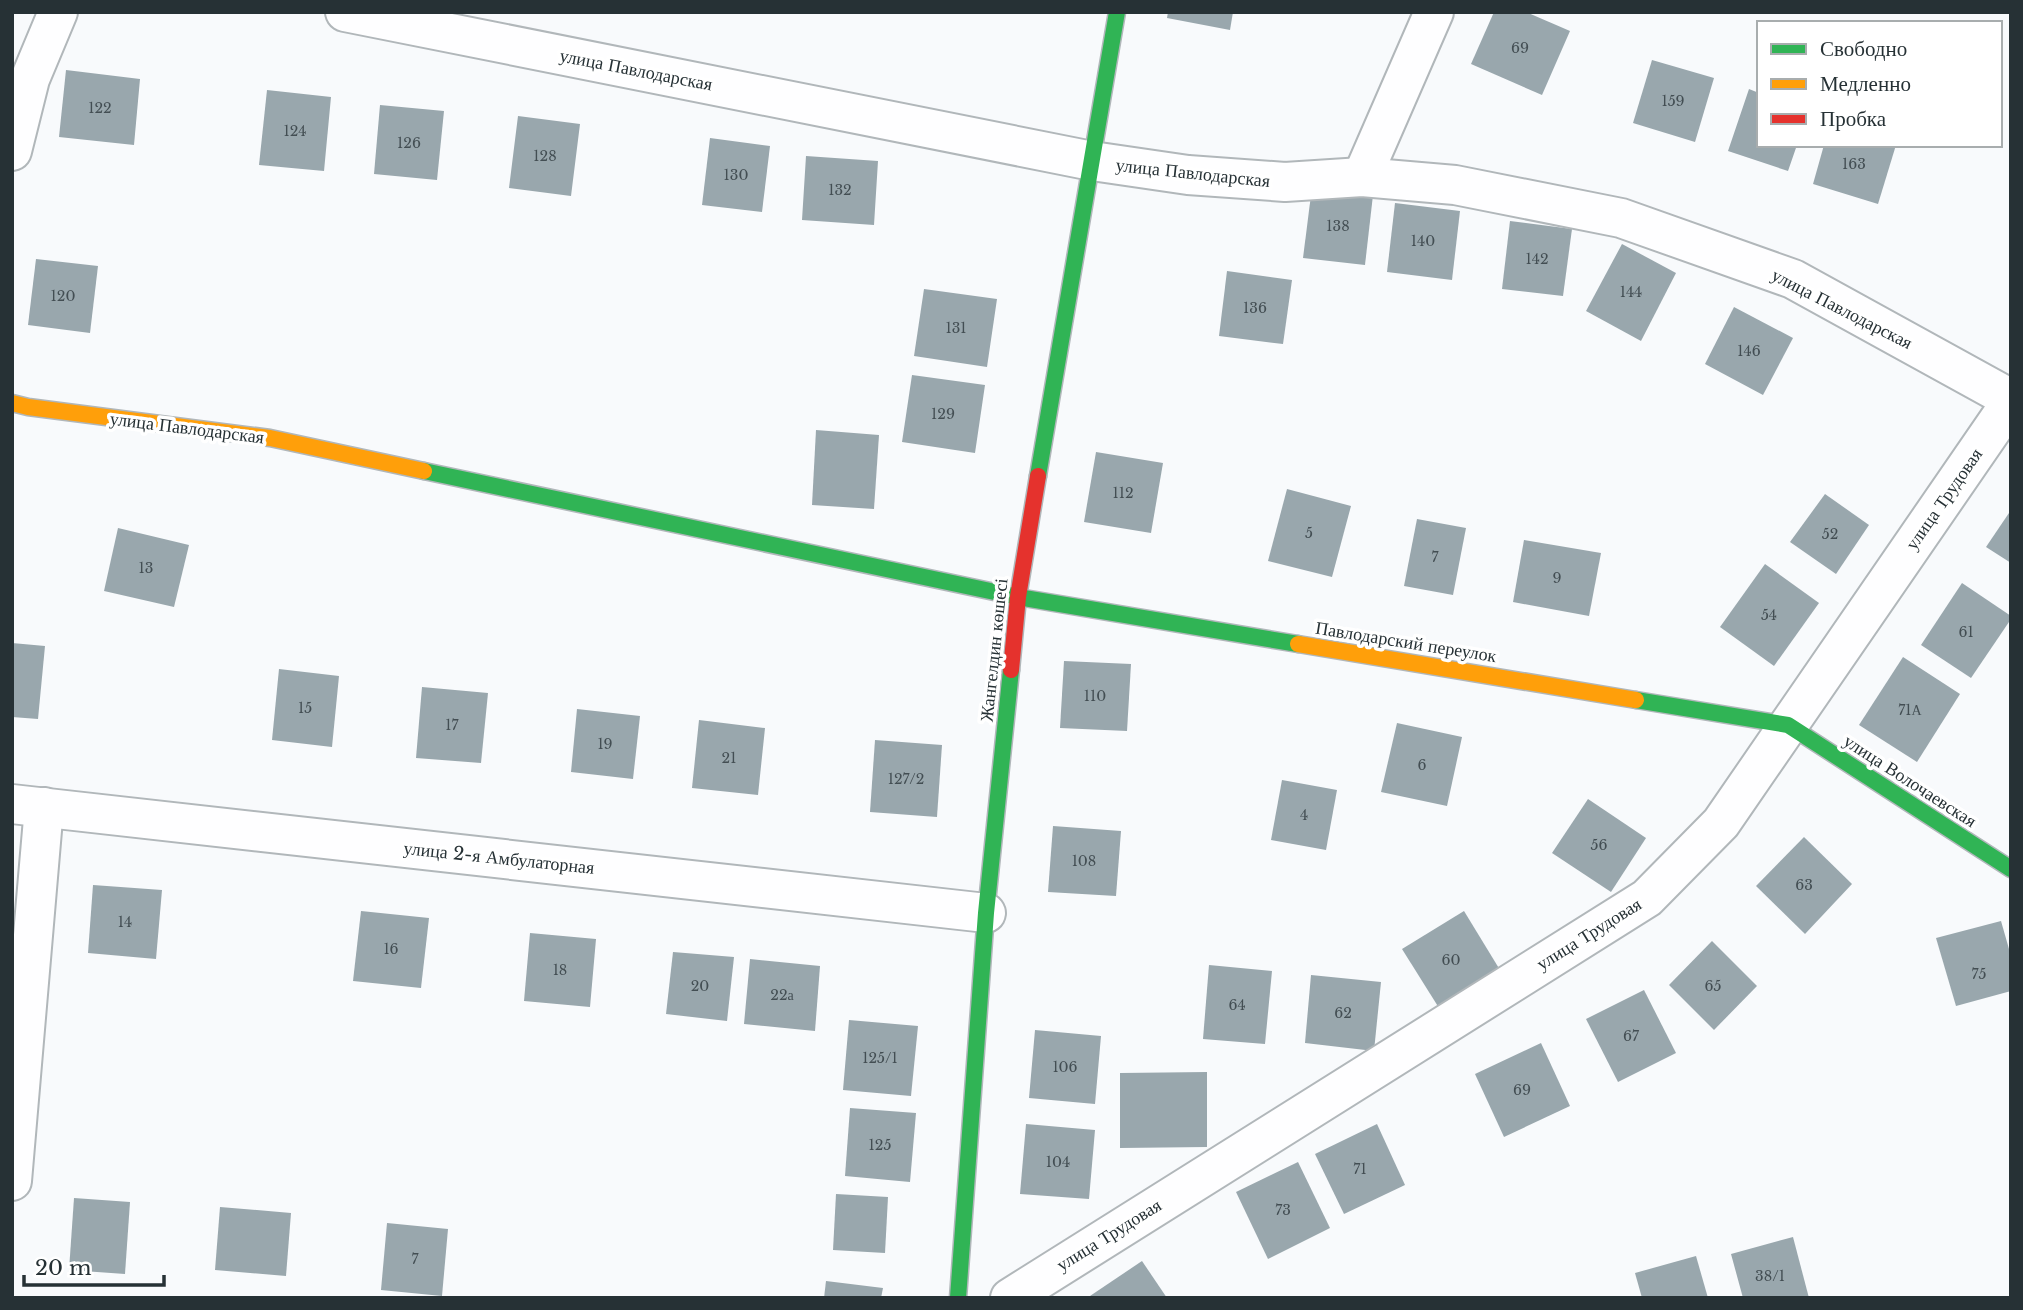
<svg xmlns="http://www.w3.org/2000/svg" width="2023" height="1310" viewBox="0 0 2023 1310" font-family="'Libre Baskerville',serif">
	<rect width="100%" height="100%" fill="#f8fafc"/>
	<!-- building -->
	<g fill="#99a7ad">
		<polygon points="1168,12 1233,12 1230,30 1167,18"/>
		<polygon points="1494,12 1526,12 1570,31 1542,95 1471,64"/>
		<polygon points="1652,60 1714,78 1695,142 1633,123"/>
		<polygon points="66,70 140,79 134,145 59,137"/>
		<polygon points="1749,89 1759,93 1759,145 1797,145 1788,171 1728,151"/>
		<polygon points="267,90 331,97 324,171 259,165"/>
		<polygon points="380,105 444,111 437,180 374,174"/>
		<polygon points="518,116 580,124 571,196 509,188"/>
		<polygon points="710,138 770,146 762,212 702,205"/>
		<polygon points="1824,145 1896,145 1878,204 1813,184"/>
		<polygon points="806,156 878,161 874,225 802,220"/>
		<polygon points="1312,187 1373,195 1365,265 1303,258"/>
		<polygon points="1395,203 1460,211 1452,280 1387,272"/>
		<polygon points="1510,221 1572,229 1563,296 1502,289"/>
		<polygon points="1622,244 1676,273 1641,341 1586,311"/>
		<polygon points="36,259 98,266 90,333 28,325"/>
		<polygon points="1227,271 1292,280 1283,344 1219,336"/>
		<polygon points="924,289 997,299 987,367 914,356"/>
		<polygon points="1734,307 1793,338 1763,395 1705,364"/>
		<polygon points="912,375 985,385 975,453 902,442"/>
		<polygon points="816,430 879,435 874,509 812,505"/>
		<polygon points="1096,452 1163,463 1151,533 1084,522"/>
		<polygon points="1287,489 1351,506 1332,577 1268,561"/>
		<polygon points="1825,494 1869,525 1836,574 1790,542"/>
		<polygon points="2011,510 2011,563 1986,547"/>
		<polygon points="1417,519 1466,528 1453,595 1404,586"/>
		<polygon points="118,528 189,545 174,607 104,591"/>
		<polygon points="1524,540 1601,553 1589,616 1513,602"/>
		<polygon points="1765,564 1819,603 1774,666 1720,627"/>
		<polygon points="1962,583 2011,616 2011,619 1971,678 1921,645"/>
		<polygon points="12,643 45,646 38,719 12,717"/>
		<polygon points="1903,657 1960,694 1917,762 1859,725"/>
		<polygon points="1064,661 1131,664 1127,731 1060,728"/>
		<polygon points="279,669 339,676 332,747 272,740"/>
		<polygon points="422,687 488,693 481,763 416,758"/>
		<polygon points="577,709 640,716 633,779 571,772"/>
		<polygon points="699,720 765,728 758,795 692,788"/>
		<polygon points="1397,723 1462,737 1447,806 1381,792"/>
		<polygon points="875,740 942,745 937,817 870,812"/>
		<polygon points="1282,780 1337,790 1326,850 1271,840"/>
		<polygon points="1588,799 1646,838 1611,892 1552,853"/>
		<polygon points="1053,826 1121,831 1116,896 1048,892"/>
		<polygon points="1804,837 1852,884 1805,934 1756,886"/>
		<polygon points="93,885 162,890 156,959 88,953"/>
		<polygon points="361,911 429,918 421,988 353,981"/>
		<polygon points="1464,911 1500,970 1439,1008 1402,949"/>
		<polygon points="2001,921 2011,956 2011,991 1956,1006 1936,938"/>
		<polygon points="530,933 596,939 590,1007 524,1001"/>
		<polygon points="1712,941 1757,986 1714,1030 1669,985"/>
		<polygon points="673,952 734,957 727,1021 666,1014"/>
		<polygon points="750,959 820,966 815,1031 744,1024"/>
		<polygon points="1209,965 1272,971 1265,1044 1203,1039"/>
		<polygon points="1311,975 1381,982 1374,1051 1305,1043"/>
		<polygon points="1644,990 1676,1053 1618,1082 1586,1019"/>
		<polygon points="849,1020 918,1026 911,1096 843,1090"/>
		<polygon points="1035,1030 1101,1036 1095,1104 1029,1098"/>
		<polygon points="1541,1043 1570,1106 1504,1137 1475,1074"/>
		<polygon points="1207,1072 1207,1147 1120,1148 1120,1073"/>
		<polygon points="850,1108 916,1113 910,1182 845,1176"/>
		<polygon points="1026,1124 1095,1130 1089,1199 1020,1194"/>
		<polygon points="1377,1124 1405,1185 1344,1214 1315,1154"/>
		<polygon points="1298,1162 1330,1228 1268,1259 1236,1192"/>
		<polygon points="836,1194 888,1197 885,1253 833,1250"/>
		<polygon points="74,1198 130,1202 125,1274 69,1270"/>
		<polygon points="220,1207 291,1213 286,1276 215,1270"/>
		<polygon points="387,1223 448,1229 442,1296 381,1290"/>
		<polygon points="1793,1237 1809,1298 1743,1298 1731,1254"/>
		<polygon points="1696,1256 1708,1298 1642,1298 1635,1273"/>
		<polygon points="1142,1261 1167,1298 1087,1298"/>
		<polygon points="826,1281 883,1288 881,1298 824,1298"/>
	</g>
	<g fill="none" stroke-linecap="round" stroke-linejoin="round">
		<defs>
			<g id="street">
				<polyline points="345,12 1092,161 1188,175 1285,182 1362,177 1455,185 1621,218 1793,279 2011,399"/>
				<polyline points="12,151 30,79 58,12"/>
				<polyline points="1362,177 1434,12"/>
				<polyline points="12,804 986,913"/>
				<polyline points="12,1181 44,807"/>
				<polyline points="1010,1298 1647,898 1721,823 2011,402"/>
			</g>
			<g id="fast">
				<polyline points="424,471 1018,597 1298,644"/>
				<polyline points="1038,476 1117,12"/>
				<polyline points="1636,700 1788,725 2011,869"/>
				<polyline points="958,1298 986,913 1011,670"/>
			</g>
			<g id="slow">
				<polyline points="12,403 28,407 270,438 424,471"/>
				<polyline points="1298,644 1636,700"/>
			</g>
			<polyline id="jam" points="1011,670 1018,597 1038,476"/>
		</defs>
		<!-- street casing -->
		<use href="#street" stroke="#b1b7ba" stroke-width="42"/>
		<!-- fast casing -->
		<use href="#fast" stroke="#b1b7ba" stroke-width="19"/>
		<!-- slow casing -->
		<use href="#slow" stroke="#b1b7ba" stroke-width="19"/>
		<!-- jam casing -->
		<use href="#jam" stroke="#b1b7ba" stroke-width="19"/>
		<!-- street -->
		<use href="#street" stroke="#fefeff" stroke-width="38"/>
		<!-- fast -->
		<use href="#fast" stroke="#30b455" stroke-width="16"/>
		<!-- slow -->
		<use href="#slow" stroke="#ff9f0a" stroke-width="16"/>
		<!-- jam -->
		<use href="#jam" stroke="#e5322d" stroke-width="16"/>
	</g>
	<g text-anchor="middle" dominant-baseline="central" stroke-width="7" stroke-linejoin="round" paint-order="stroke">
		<!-- number labels -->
		<g font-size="14" fill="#434e53">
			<text x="1520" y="48">69</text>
			<text x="1673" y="101">159</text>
			<text x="100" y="108">122</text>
			<text x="295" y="131">124</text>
			<text x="409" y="143">126</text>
			<text x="545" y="156">128</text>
			<text x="1854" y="164">163</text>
			<text x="736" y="175">130</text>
			<text x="840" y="190">132</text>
			<text x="1338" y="226">138</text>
			<text x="1423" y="241">140</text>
			<text x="1537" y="259">142</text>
			<text x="1631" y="292">144</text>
			<text x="63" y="296">120</text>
			<text x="1255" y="308">136</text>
			<text x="956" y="328">131</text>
			<text x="1749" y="351">146</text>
			<text x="943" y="414">129</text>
			<text x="1123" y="493">112</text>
			<text x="1309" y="533">5</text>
			<text x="1830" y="534">52</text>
			<text x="1435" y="557">7</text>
			<text x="146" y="568">13</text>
			<text x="1557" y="578">9</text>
			<text x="1769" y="615">54</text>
			<text x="1966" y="632">61</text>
			<text x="1095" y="696">110</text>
			<text x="305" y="708">15</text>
			<text x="1910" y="710">71А</text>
			<text x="452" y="725">17</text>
			<text x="605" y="744">19</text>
			<text x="729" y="758">21</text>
			<text x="1422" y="765">6</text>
			<text x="906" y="779">127/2</text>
			<text x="1304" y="815">4</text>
			<text x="1599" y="845">56</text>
			<text x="1084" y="861">108</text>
			<text x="1804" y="885">63</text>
			<text x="125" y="922">14</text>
			<text x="391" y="949">16</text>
			<text x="1451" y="960">60</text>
			<text x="560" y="970">18</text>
			<text x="1979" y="974">75</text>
			<text x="700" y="986">20</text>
			<text x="1713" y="986">65</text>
			<text x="782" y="995">22а</text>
			<text x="1237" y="1005">64</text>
			<text x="1343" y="1013">62</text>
			<text x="1631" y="1036">67</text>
			<text x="880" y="1058">125/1</text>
			<text x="1065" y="1067">106</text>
			<text x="1522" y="1090">69</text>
			<text x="880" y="1145">125</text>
			<text x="1058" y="1162">104</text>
			<text x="1360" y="1169">71</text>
			<text x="1283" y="1210">73</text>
			<text x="415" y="1259">7</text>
			<text x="1770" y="1276">38/1</text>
		</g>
		<!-- street labels -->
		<g font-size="18" fill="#263135" stroke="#fff">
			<text transform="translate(636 70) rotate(11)">улица Павлодарская</text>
			<text transform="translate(1193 173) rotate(6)">улица Павлодарская</text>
			<text transform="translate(1842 309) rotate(27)">улица Павлодарская</text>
			<text transform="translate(187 428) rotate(7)">улица Павлодарская</text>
			<text transform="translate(1944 499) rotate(-55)">улица Трудовая</text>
			<text transform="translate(1406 642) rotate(9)">Павлодарский переулок</text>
			<text transform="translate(994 650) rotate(-84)">Жангелдин көшесі</text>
			<text transform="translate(1910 781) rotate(33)">улица Волочаевская</text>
			<text transform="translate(499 858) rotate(6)">улица 2-я Амбулаторная</text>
			<text transform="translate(1589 934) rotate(-32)">улица Трудовая</text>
			<text transform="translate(1109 1235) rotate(-32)">улица Трудовая</text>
		</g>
	</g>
	<!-- border -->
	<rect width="2023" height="1310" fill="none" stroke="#263135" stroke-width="28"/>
	<!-- legend -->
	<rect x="1757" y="21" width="245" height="126" fill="#ffffff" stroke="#a8adae" stroke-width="2"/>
	<rect x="1771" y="44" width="35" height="10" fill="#30b455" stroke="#a8adae" stroke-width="2"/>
	<text x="1820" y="56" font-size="21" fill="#263135">Свободно</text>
	<rect x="1771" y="79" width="35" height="10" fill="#ff9f0a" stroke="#a8adae" stroke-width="2"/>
	<text x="1820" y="91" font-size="21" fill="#263135">Медленно</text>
	<rect x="1771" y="114" width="35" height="10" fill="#e5322d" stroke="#a8adae" stroke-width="2"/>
	<text x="1820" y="126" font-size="21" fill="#263135">Пробка</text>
	<!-- scale -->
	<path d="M24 1275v10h140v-10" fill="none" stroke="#263135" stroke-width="3.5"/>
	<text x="35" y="1275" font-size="21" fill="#263135" stroke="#ffffff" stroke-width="5" paint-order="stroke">20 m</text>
</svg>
